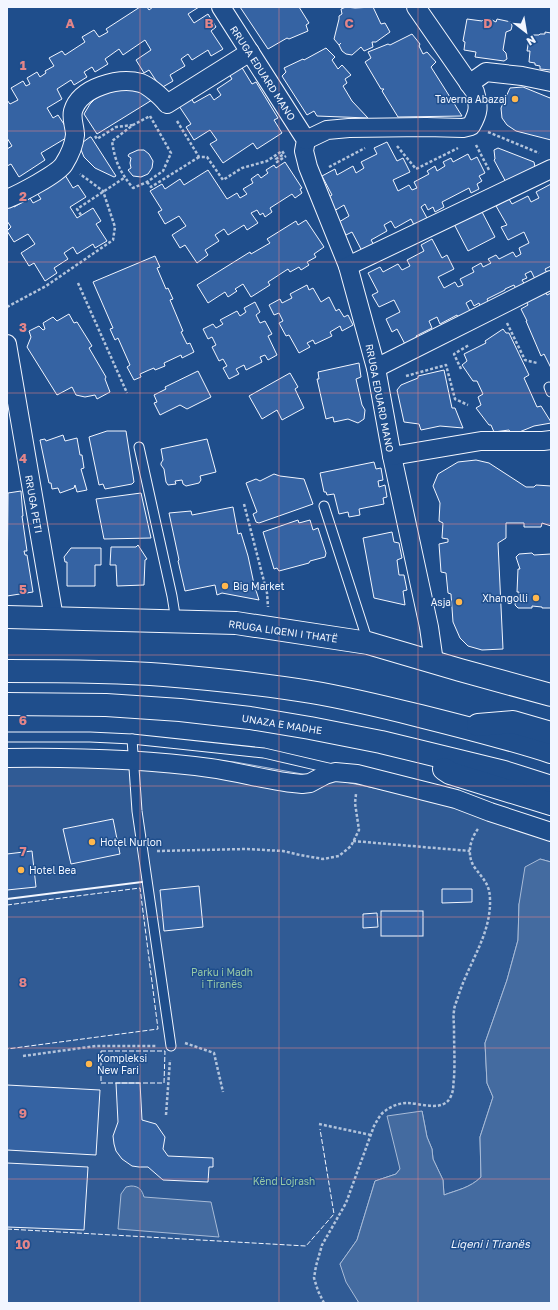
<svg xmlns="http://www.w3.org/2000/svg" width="558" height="1310" viewBox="0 0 558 1310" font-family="'Golos Text',sans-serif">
	<rect width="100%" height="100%" fill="#1f4e8c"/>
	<!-- green -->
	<path fill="#305b95" stroke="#a8bbd7" d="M7,751L155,754L235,762L336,780L388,791L456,807L551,834V862L540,859L519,904L518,940L507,980L485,1043L487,1083L493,1097L480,1137L481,1177C470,1188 457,1190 444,1195L443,1180L433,1159L432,1149L427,1137L422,1111L400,1169L396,1174L375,1181L357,1240L340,1264L359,1303H7Z"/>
	<!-- water -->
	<g fill="#446ba0" stroke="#a8bbd7">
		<path d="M540,859L551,862V1303H359L346,1282L340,1264L357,1240L375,1181L396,1174L400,1169L387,1116L422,1111L427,1137L432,1149L433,1159L443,1180L444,1195C457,1190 470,1188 481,1177L480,1137L493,1097L487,1083L485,1043L507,980L518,940L519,904L525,867Z"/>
		<path d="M131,1186C139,1186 142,1190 144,1197L211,1202L219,1237L118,1229L121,1194L126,1187Z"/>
	</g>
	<!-- building -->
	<g fill="#3563a3" stroke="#f2f6ff">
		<polygon points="140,7 147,7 149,10 153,7 199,7 188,14 194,23 208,14 216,27 211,31 223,49 211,56 208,50 192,60 188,54 181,59 185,66 170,75 173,81 161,88 149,70 144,73 136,60 151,50 145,40 123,55 119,49 105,59 108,64 95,72 92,67 84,72 87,77 74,85 71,80 57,89 62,99 47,108 53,118 58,115 71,135 41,153 45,160 19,177 11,164 7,166 7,149 12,146 7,138 7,100 10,104 18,100 11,88 23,81 26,86 30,84 27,78 37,72 40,77 46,73 45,71 54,66 49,58 62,51 65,55 85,42 82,37 94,30 99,37 108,32 106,29"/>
		<polygon points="240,7 299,7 309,23 306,25 308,31 289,39 287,38 268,49"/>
		<polygon points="346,7 355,8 373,7 381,24 385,23 390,32 376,42 372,42 373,47 364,51 361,47 352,55 346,54 342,51 339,45 341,43 339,45 334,39 339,19 339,16 342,14 341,9"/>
		<polygon points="467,19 482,21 484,19 490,19 496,22 497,19 511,22 512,26 511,30 506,32 503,50 506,53 507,59 504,61 475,57 476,52 464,50 465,42 463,41"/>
		<polygon points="545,32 551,33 551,70 540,69 540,66 535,65 535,63 529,62 530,51 527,51 529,39 532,39 532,35 539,35 540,34 545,34"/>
		<polygon points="412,34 420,44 419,46 423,54 427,52 436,62 431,67 462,116 398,117 382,91 384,89 381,89 365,62 371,58 368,52 388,44 390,45"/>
		<polygon points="326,48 335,57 332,60 338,69 342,65 351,75 345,79 347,83 343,86 352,101 368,118 317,116 314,111 307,115 282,76 286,72 284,68 303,59 304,60"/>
		<polygon points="241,66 252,84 256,82 278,118 274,120 282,133 257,149 253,143 223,163 210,144 217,140 210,130 194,140 186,127 191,124 179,106 191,98 194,103 210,94 214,100 221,95 217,89 232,79 229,74"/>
		<polygon points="523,87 550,98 551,95 551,140 516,131 507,125 502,118 501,108 510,88"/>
		<polygon points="118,89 130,89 145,94 152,100 97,134 84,114 90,104 95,99 102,94"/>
		<polygon points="90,137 91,137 116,176 114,177 95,168 84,157 79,145"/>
		<polygon points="387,142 397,161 403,158 410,172 393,180 398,191 409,185 412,190 417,188 414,182 429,174 427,171 435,166 437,171 445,166 443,162 451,158 453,162 468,154 471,160 477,157 485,173 479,176 482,181 477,184 479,189 471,193 469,188 442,202 444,207 435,212 433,207 428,210 425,204 421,207 427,218 414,225 411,219 395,228 391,221 384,225 387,231 371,240 374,245 362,251 352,232 346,235 339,222 349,216 344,205 334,211 327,198 332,195 322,176 335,169 337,175 353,166 356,173 364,168 361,162 377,154 374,148"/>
		<polygon points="498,148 534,162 535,167 508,186 494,160 495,159 494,150"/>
		<polygon points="138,150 144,150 149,154 153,161 152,168 148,174 141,177 133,176 128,170 131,168 130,163 131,158 128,156 129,154"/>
		<polygon points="285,162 302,188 300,189 302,193 295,198 292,194 270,208 272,212 265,217 263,213 260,215 257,210 251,213 258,223 247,230 244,225 228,235 224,229 215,235 219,241 205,250 208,255 197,263 185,245 180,248 172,235 186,226 179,216 165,224 158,212 162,210 150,191 162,184 165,189 180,179 184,185 208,170 227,199 237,193 240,198 247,194 243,189 253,183 251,179 258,174 261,178 268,173 266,170 274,165 276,168"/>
		<polygon points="65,175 73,188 78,185 86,197 70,207 77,218 93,208 101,221 96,224 107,241 95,248 93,244 77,254 73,247 64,253 68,259 54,268 57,273 45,281 34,263 29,266 21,253 35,244 28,234 14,242 7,231 11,227 7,221 7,205 11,202 14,207 30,198 33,203 41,199 37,193"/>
		<polygon points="551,184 551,266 545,269 548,275 536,281 531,271 525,274 527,278 522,280 525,285 516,289 514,285 505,289 505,290 487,299 489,303 481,308 479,303 474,306 471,300 466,303 472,315 460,321 457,315 440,324 437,317 429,321 432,328 416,336 419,342 407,348 397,329 392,332 386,319 400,312 394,300 379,307 372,295 378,292 368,273 380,267 383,272 398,264 402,270 410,266 407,260 424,251 421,245 432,239 442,258 447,255 454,269 438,277 444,288 455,282 458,287 463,285 460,279 474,272 472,268 481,263 483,267 491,263 488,259 496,255 499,259 513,252 516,257 521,254 519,248 529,243 524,232 508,240 501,227 507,225 496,206 509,199 512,204 528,196 531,202 539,198 536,192"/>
		<polygon points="481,210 495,237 468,251 454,224"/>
		<polygon points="306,220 324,247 314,254 316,257 307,262 309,265 301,270 299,267 290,272 288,269 268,282 270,285 251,297 243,284 235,289 237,291 228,297 225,292 208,303 197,285 250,252 251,254 270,243 267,239 296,221 298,225"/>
		<polygon points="155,256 160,267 157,268 166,289 168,288 173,299 170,300 183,331 181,332 187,344 190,343 194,352 182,358 181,355 164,363 165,366 155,370 154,368 149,370 140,374 141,377 134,380 127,367 130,365 118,338 115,340 110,329 113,328 93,282"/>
		<polygon points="307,285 309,290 313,288 321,302 329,297 336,311 339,309 344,317 348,315 353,325 342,331 340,326 330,332 332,336 315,344 313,340 307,343 310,347 299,353 289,335 286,336 279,323 283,321 279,313 274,315 269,305 280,299 282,303 292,298 290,294"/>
		<polygon points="544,289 547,295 551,293 551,368 544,354 541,356 526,321 527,321 521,309 528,305 525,299"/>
		<polygon points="255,302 260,312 256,315 260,323 265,321 272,334 268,336 277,355 268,360 265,355 260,357 262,362 246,370 244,365 236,369 239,374 229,379 223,368 227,366 223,359 219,361 212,347 216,345 212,337 208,339 203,329 213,324 216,328 223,324 220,320 237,311 240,316 246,312 244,308"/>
		<polygon points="69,314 74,323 77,322 92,346 89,348 106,377 105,379 110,392 97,399 95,395 85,397 76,395 72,387 57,395 27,347 31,337 29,331 39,326 43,330 45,329 43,323 53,317 57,321"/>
		<polygon points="503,329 506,333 509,333 529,375 524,378 537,407 541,406 551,422 551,423 534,426 512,435 509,430 494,432 491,425 489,425 476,408 481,405 478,397 483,394 477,381 473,381 462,365 467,361 464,354 486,343 485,341"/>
		<polygon points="359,363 361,377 356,379 362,405 365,410 364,419 358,423 348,419 334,422 333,417 326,419 317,379 319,379 318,372"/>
		<polygon points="444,370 452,408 455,408 463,428 440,426 421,430 419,424 404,422 397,390 401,385 418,378 418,376"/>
		<polygon points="198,371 211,397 187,409 180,405 160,415 154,403 157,402 154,395 166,389 165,387"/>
		<polygon points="290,373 298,387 295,389 304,408 282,420 277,410 262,419 249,396"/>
		<polygon points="107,431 126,431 134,482 132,484 105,489 103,484 99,485 89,437"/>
		<polygon points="63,435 65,441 77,438 80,455 82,455 84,468 81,469 87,490 77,492 75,485 74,488 60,493 58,488 52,489 51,483 49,483 40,440 45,439 46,441"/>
		<polygon points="207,439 216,472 200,476 201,480 199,483 186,486 183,484 182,480 175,481 176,484 168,485 166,482 164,469 161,465 161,463 163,460 161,449"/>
		<polygon points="476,460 489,463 526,487 534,487 536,485 551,486 551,526 542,523 541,527 524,527 524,523 506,523 506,538 498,543 503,649 482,650 468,646 460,638 453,622 451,594 448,593 446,573 441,572 439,544 448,542 448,539 442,538 443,523 439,521 440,503 433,486 438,474 458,462"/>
		<polygon points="374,462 376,469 381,468 383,480 378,481 379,487 385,485 387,497 383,498 384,504 359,509 360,515 349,517 348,512 339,514 334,494 327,495 326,492 324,492 320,473"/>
		<polygon points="274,474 280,476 304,479 313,504 259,523 256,522 253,514 257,512 246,483 256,479 260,481"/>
		<polygon points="21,491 23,516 22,516 27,551 24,551 25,555 27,555 33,592 7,596 8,493"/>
		<polygon points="141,493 151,538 104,539 96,499"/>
		<polygon points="233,507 238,534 241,533 248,556 254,584 259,600 222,593 217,595 215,585 185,591 179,565 178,561 179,560 169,513 191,511 192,515"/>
		<polygon points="298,520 299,523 310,520 313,530 318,528 326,553 325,557 310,561 309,563 279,571 277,568 274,569 263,532"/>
		<polygon points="392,532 394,542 399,543 402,558 397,560 399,575 404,575 407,590 403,591 405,605 374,598 363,538"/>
		<polygon points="138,545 147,559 145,560 144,585 117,586 116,565 110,565 111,547 136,547"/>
		<polygon points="71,548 101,548 101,565 95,565 95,586 67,586 67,562 65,562 64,557"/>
		<polygon points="532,553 534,555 551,554 551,608 542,608 542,607 532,606 532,608 518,608 515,605 516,599 519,598 519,592 517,592 518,569 520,569 516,557 519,554"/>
		<polygon points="113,819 120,854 71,864 63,829"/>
		<polygon points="32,851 36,887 7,890 7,854"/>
		<polygon points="199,886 203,927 164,931 160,890"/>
		<polygon points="442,889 472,889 472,902 442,903"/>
		<rect x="381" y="911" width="42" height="25"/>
		<polygon points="377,913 378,927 363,928 363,914"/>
		<polygon points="116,1083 140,1083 142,1120 156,1124 165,1137 163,1149 168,1156 213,1158 213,1167 209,1167 208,1182 163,1180 148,1167 139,1167 132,1166 122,1159 116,1151 114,1144 113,1136 118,1122"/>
		<polygon points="7,1085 100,1090 96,1155 7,1150"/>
		<polygon points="7,1163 88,1167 84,1230 7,1227"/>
	</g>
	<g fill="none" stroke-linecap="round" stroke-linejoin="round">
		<defs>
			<g id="lane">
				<polyline points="549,387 551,392"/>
				<polyline points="139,447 172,596 176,621"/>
				<polyline points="324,506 368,642"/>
				<polyline points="7,737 90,737 132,739 264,753 333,769"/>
				<polyline points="132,739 137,811 171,1046"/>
			</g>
			<g id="street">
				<polyline points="221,7 306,140 304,151 308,167 348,266 376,368 392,456 429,627 434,662"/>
				<polyline points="469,84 486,72 522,76 551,82"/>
				<path d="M306,140L327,130L349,128L426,127L463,128L471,126C479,112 479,107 475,92L416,7"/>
				<path d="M7,199C19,194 58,174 64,164C69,156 74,145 75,135C75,127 71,119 73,111C80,87 119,77 141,83C149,86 162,97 167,104L250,52"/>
				<polyline points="348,266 551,169"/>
				<polyline points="7,344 54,618"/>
				<polyline points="376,368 551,280"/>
				<polyline points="392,456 481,441 543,441 551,440"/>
				<path d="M7,758C75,757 143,759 210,768C241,772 271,782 302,784L310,783L325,775L335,772L357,774L456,799L490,812L551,832"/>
			</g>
			<polyline id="secondary" points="7,617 236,623 368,643 460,670 551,695"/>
			<g id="highway">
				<path d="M7,671C59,671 112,671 164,675C213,679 262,684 311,692C347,698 384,707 420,716C464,727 508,738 551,752"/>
				<polyline points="7,704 106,705 180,710 250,718 310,728 381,742 504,772 551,787"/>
				<polyline points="478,725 513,722 551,733"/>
				<polyline points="444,769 450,773 551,804"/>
			</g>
		</defs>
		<!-- lane casing -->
		<use href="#lane" stroke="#f2f6ff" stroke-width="11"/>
		<!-- street casing -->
		<use href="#street" stroke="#f2f6ff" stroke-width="20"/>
		<!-- secondary casing -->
		<use href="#secondary" stroke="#f2f6ff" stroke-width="24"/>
		<!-- highway casing -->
		<use href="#highway" stroke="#f2f6ff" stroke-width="24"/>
		<!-- path -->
		<g stroke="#b3c4dc" stroke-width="2.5" stroke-dasharray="3 2" stroke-linecap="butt">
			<path d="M150,116L171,153L163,171L147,182L133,188C120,172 115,162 112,141L133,125Z"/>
			<polyline points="177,121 199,157 207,157 223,180 242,168 267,161 282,151 284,154 276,159 277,162 286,156"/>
			<polyline points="488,132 539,153"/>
			<polyline points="95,136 97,139 116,127 133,125"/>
			<polyline points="476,145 489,170"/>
			<polyline points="397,146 416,169 458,148"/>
			<polyline points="329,167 365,148"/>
			<polyline points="147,182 151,187 199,157"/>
			<polyline points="81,215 77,209 124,178"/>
			<polyline points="78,283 127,393"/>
			<polyline points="7,307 46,286 113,240 115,227 103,191 80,174"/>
			<polyline points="507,323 525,360 537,363"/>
			<polyline points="461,369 454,354 469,345"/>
			<polyline points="406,376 446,365 455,399 468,405"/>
			<polyline points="244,504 267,593 268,607"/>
			<polyline points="353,841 470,851"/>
			<polyline points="157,851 246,849 283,851 300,855 323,859 339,856 351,846 359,830 355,803 356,794"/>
			<polyline points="185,1043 214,1053 223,1092"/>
			<polyline points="23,1056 96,1046 156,1046"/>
			<polyline points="166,1115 170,1060"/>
			<polyline points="319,1124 371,1135"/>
			<path d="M324,1303L318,1291L314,1278L316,1266L322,1245L346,1203L374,1126C377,1121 380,1114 385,1111C391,1106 400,1103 407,1103C421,1103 444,1113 451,1096C454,1090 453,1084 454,1078C455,1061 454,1046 454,1029C454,1023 453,1017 454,1011C454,1006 457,1001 458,997C468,964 491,935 490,900C490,884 483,879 475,868C466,856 470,839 478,829"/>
		</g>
		<!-- lane -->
		<use href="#lane" stroke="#1f4e8c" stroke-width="9"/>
		<!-- street -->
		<use href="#street" stroke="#1f4e8c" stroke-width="18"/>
		<!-- secondary -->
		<use href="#secondary" stroke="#1f4e8c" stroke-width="22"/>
		<!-- highway -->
		<use href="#highway" stroke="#1f4e8c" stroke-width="22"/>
		<!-- fence -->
		<g stroke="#f2f6ff" stroke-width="1" stroke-dasharray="5 2" stroke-linecap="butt">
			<polyline points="7,905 140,888 158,1029 7,1049"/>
			<polygon points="101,1051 165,1051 164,1083 101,1083"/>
			<polyline points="7,1229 306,1246 334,1214 320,1129"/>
		</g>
		<!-- wall -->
		<polyline stroke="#f2f6ff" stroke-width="2" points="7,899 142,882"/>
	</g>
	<!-- grid -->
	<path fill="none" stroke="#e38589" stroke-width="1" stroke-opacity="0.55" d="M140,7V1303M279,7V1303M418,7V1303M7,131H551M7,262H551M7,393H551M7,524H551M7,655H551M7,786H551M7,917H551M7,1048H551M7,1179H551"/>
	<!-- markers -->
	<g fill="#ffb74d" stroke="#1f4e8c" stroke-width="1.5">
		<circle cx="515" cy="99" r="4"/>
		<circle cx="225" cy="586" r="4"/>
		<circle cx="536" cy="598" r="4"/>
		<circle cx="459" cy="602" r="4"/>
		<circle cx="92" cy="842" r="4"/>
		<circle cx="21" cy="870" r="4"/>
		<circle cx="89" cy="1064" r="4"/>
	</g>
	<g text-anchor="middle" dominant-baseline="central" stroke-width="3" stroke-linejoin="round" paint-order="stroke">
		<!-- street labels -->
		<g font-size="10" fill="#f2f6ff" stroke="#1f4e8c">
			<text transform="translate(263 73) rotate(57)">RRUGA EDUARD MANO</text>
			<text transform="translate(380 398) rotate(79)">RRUGA EDUARD MANO</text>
			<text transform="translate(34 504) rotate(80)">RRUGA PETI</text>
			<text transform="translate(283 631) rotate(8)">RRUGA LIQENI I THATË</text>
			<text transform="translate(282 724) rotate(9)">UNAZA E MADHE</text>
		</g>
		<!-- poi labels -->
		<g font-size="10" fill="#f2f6ff" stroke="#1f4e8c" text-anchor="start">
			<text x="507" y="99" text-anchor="end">Taverna Abazaj</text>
			<text x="233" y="586">Big Market</text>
			<text x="528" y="598" text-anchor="end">Xhangolli</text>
			<text x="451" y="602" text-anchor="end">Asja</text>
			<text x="100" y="842">Hotel Nurlon</text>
			<text x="29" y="870">Hotel Bea</text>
			<text x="97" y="1058">Kompleksi<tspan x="97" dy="12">New Fari</tspan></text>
		</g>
		<!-- park labels -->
		<g font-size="10" fill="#97c8a6" stroke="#1f4e8c">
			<text x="222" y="972">Parku i Madh<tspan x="222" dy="12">i Tiranës</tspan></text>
			<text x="284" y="1181">Kënd Lojrash</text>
		</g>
		<!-- water labels -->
		<g font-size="11" font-style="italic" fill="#f2f6ff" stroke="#1f4e8c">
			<text x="490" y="1243">Liqeni i Tiranës</text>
		</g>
	</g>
	<g font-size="13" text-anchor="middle" font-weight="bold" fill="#e38589" stroke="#1f4e8c" stroke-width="3" stroke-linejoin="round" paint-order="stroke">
		<text x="70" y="28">A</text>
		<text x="209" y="28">B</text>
		<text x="349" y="28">C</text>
		<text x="488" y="28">D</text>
		<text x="23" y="70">1</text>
		<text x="23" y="201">2</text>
		<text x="23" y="332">3</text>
		<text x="23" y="463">4</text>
		<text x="23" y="594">5</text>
		<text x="23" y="725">6</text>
		<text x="23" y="856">7</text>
		<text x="23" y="987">8</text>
		<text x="23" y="1118">9</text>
		<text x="23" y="1249">10</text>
	</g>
	<!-- border -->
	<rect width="558" height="1310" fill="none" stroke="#f2f6ff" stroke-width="16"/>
	<!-- north arrow -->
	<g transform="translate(526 32) rotate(149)" stroke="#1f4e8c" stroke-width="3" paint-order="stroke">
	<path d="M0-3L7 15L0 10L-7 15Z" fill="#f2f6ff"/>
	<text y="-6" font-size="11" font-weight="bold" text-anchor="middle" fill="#f2f6ff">N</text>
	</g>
</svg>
